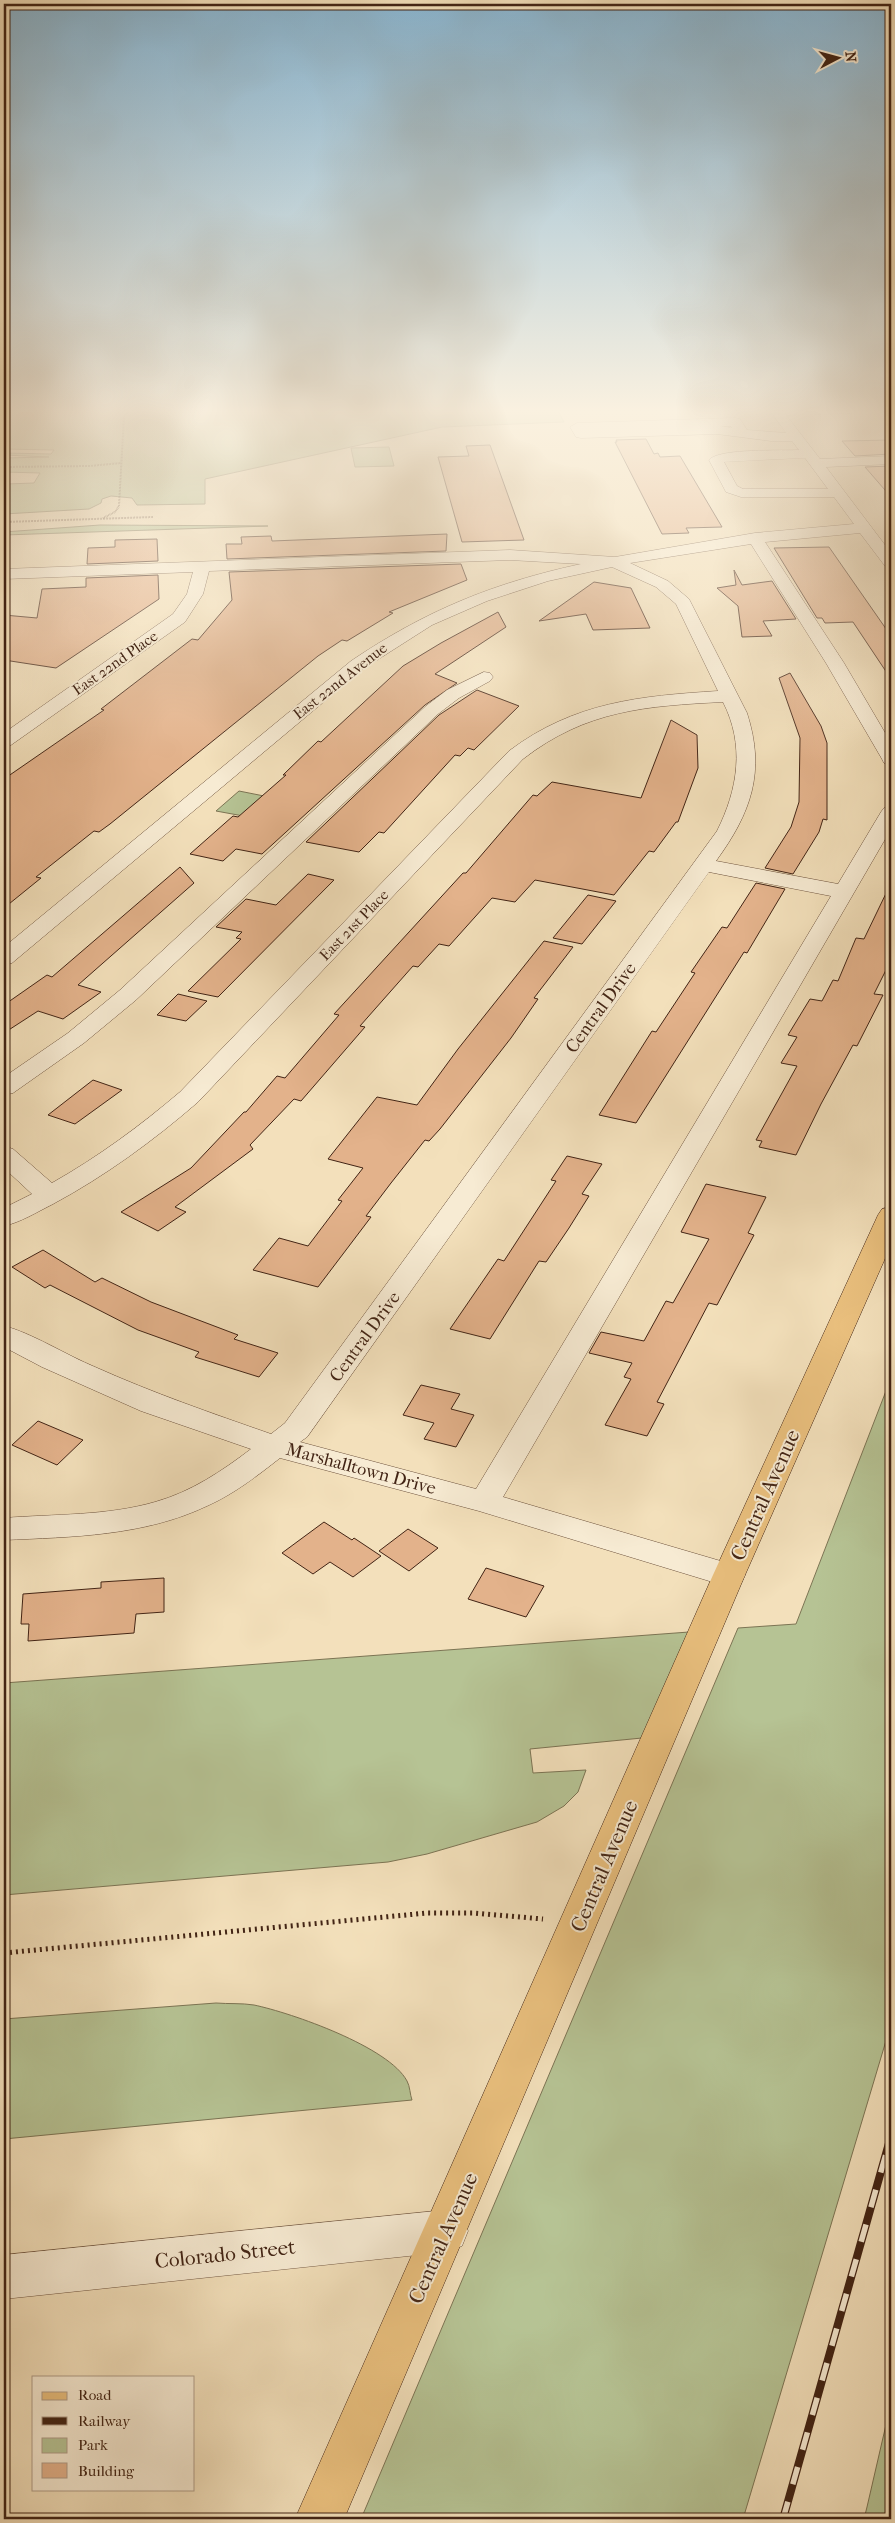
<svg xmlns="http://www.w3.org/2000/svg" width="895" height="2523" viewBox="0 0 895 2523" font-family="'IM FELL French Canon',serif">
	<rect width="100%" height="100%" fill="#f3e0bb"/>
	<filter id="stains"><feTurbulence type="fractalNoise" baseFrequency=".004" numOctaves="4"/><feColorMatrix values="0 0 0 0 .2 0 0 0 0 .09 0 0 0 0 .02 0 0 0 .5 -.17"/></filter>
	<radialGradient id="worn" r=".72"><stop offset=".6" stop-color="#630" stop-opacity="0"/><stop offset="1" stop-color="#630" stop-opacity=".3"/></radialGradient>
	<!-- green -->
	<g fill="#b6c394" stroke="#7c7454">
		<polygon points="4,409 557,409 564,422 442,427 205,479 205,504 137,505 132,498 111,496 102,499 101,503 89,509 4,514 4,487 6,484 34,483 40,473 4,472 4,458 49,457 4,455 4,453 51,454 54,450 4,449"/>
		<polygon points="389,447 394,466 355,467 351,448"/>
		<polygon points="100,525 268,526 4,535 4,532"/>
		<polygon points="239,791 309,805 287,824 216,811"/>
		<polygon points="891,1378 891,2024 743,2519 361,2519 738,1628 796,1624"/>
		<polygon points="689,1632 642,1738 530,1749 533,1773 586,1770 578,1792 564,1806 537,1822 427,1854 388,1862 4,1895 4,1683"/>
		<path d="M216,2003C228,2004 242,2003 254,2005C292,2013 389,2047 407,2081C410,2086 410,2095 412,2100L4,2139V2019Z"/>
		<polygon points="891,2403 891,2519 864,2519 867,2507"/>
	</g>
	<!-- building -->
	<g fill="#e3b28b" stroke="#422415">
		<polygon points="646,439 654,454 658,453 660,457 680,456 722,527 686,528 689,533 662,534 615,442 617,442 616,440"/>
		<polygon points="891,440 891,454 855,456 842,441"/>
		<polygon points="490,445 524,540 462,542 438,457 469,456 466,446"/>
		<polygon points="891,466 891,497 865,467"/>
		<polygon points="447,534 446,551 227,559 226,544 242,544 241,537 271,536 272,541"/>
		<polygon points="157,539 158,561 87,564 88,548 115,547 115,540"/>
		<polygon points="829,547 891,636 891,679 853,622 825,623 822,618 817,618 774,548"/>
		<polygon points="461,564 467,580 389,612 393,613 347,641 342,640 318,656 110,824 99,832 94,831 36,877 41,878 4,908 4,779 104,710 101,709 192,639 198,640 232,600 229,572"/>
		<polygon points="734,570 742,585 772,581 796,619 763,621 772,636 742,637 738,606 717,588 736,585"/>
		<polygon points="158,575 159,599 56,668 4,660 4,615 37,618 42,589 86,587 86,578"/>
		<polygon points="594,582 631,588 650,628 593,630 586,614 539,621"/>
		<polygon points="498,612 506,627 435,674 457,683 425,705 262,854 236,849 223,861 190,854 233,816 238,817 286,775 283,775 318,741 321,742 403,666 441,643"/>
		<polygon points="790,673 821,726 827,743 827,820 823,819 819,832 793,874 765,868 791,827 799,802 800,738 779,678"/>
		<polygon points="477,690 519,706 474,750 468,748 460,756 455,755 384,833 379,832 359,852 306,842 439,715"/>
		<polygon points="671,720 697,735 698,768 678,822 676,822 654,852 649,851 614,895 535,880 515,902 492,898 449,946 439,944 418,967 413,966 360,1026 365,1027 301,1101 294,1099 250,1145 253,1149 175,1207 186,1212 158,1231 121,1212 191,1168 244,1112 246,1112 277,1076 285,1078 339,1015 334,1014 463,873 466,873 533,795 537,796 552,782 641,798"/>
		<polygon points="180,867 194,883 78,985 101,992 63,1019 38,1011 4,1033 4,1005 47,975 52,977"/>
		<polygon points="308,874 334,880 218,997 188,991 241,939 236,938 242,932 216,927 246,899 276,905"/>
		<polygon points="756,883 785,889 747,953 744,952 636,1123 599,1115 652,1031 656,1032 695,973 691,972 722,927 727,928"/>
		<polygon points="891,883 891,960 874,994 883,995 857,1046 853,1045 821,1104 796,1155 759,1147 762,1141 756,1140 797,1066 781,1063 797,1037 788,1035 810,999 822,1001 833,980 838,981 856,938 864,939"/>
		<polygon points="588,895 616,901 582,944 553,938"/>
		<polygon points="544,941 573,947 534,998 538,999 511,1038 440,1129 429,1141 425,1140 391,1183 366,1216 371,1217 318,1287 253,1270 279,1238 308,1246 342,1201 338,1200 363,1168 328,1159 377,1097 417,1105 458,1049"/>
		<polygon points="178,994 207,1001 186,1021 157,1015"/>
		<polygon points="93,1080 122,1090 75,1124 48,1115"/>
		<polygon points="567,1156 602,1164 582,1194 589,1196 569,1228 546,1262 539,1261 490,1339 450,1329 498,1259 504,1261 556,1181 551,1180"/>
		<polygon points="706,1184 766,1197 748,1233 754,1235 717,1305 709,1303 657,1402 664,1404 647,1436 605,1425 631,1379 624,1377 632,1363 589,1353 601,1332 644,1341 666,1301 673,1303 709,1239 681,1232"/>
		<polygon points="43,1250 95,1282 102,1278 151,1302 238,1335 234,1339 278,1353 259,1377 195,1357 199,1352 138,1330 50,1285 45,1288 12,1267"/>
		<polygon points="421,1385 460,1394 451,1409 474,1415 456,1447 424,1439 434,1423 403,1415"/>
		<polygon points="38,1421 83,1440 57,1465 12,1445"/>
		<polygon points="324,1522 352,1540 354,1538 381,1556 353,1577 330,1562 313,1574 282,1553"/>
		<polygon points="408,1529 438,1548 409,1571 379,1551"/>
		<polygon points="486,1568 544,1586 526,1617 468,1599"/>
		<polygon points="164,1578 164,1612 136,1614 134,1633 28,1641 29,1624 21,1624 23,1594 101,1588 101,1582"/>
	</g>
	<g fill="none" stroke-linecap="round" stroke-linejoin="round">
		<defs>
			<g id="minor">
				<path d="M769,409H860L854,413L786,415L820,459L891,456V464L826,467L891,553V568L885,566L860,533L765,542L844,663L891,743V765L884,763L882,759L826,663L751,544L630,563L668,581L689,599L747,713C766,772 751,813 716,861L838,884L881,812L884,808L891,806V829L503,1497L741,1567L745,1575L741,1583L729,1587L479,1511L280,1458C257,1476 234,1494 207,1506C144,1536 72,1537 4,1540V1518C54,1514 107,1516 155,1502C191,1492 222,1471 251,1449L141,1411L42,1367L4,1347V1326C30,1332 68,1356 95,1367C153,1393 211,1413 271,1434L285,1423L717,831C738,789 745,745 723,702C646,706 586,710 523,759L198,1102C153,1141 105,1176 53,1204C37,1212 21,1222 4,1226V1208L32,1194L4,1168V1146L13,1149L52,1183C98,1157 140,1126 180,1092L509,751C574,702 640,696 718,691L676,604L656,587L612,567L548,581L487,601L432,625L363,669L12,963L4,965V947L351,661C425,611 493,583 581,564L510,560L209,571L203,594L185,622L11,745L4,747V733L173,614L187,594L193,572L4,579V569L510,550L615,557L755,533L854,524L834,497H741L726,492L709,460C719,448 782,451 799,450L792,441H771L717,434L581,438L576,437L570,427L577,423L735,418L740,419L747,430L786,433ZM720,426H731L732,428ZM805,458L828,489H743L737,486L724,462ZM709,872L831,896L476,1489L300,1442L307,1437Z"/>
				<polygon points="484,672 490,673 493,677 490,681 459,698 438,714 136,1000 84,1043 13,1093 4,1095 4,1077 68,1033 120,990 426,706 447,690"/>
				<polygon points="446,2210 462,2216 468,2231 462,2246 446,2252 4,2299 4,2255"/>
			</g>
			<polygon id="major" points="891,1207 891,1245 745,1575 344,2519 295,2519 713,1575 878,1215 882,1209"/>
		</defs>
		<!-- minor casing -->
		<use href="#minor" stroke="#6e533e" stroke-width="1"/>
		<!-- major casing -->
		<use href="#major" stroke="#422415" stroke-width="1"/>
		<!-- path-far1 -->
		<g stroke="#422415" stroke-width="2" stroke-dasharray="0.5 1" stroke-linecap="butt">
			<polyline points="4,467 89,466 121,463"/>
			<polyline points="103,518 115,512 119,506 124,416 132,409"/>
			<polyline points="4,522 153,517"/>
		</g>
		<!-- path -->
		<polyline stroke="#422415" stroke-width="5" stroke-dasharray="2 4" stroke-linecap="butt" points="4,1953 427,1913 473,1913 543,1919"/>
		<!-- minor -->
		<use href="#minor" fill="#f7ebd3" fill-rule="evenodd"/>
		<!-- major -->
		<use href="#major" fill="#eac07e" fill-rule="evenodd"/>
		<defs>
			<polyline id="rail" points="783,2519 891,2136"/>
		</defs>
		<!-- rail casing -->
		<use href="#rail" stroke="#422415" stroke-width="8"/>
		<!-- rail -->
		<use href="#rail" stroke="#f7ebd3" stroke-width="5.5" stroke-dasharray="18" stroke-linecap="butt"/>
	</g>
	<!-- sky -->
	<linearGradient id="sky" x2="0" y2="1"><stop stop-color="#89b7d4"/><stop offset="0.54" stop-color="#faf1e0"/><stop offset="1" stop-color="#faf1e0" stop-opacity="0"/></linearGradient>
	<rect width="895" height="762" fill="url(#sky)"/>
	<g text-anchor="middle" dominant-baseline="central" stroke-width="4" stroke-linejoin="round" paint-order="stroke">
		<!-- far-street labels -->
		<g font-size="15" fill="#422415" stroke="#f7ebd3">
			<text transform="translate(115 663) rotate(-35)">East 22nd Place</text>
			<text transform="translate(340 681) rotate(-38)">East 22nd Avenue</text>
			<text transform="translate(354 925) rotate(-46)">East 21st Place</text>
		</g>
		<!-- street labels -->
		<g font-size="18" fill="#422415" stroke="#f7ebd3">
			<text transform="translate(601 1008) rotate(-54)">Central Drive</text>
			<text transform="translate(365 1337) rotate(-54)">Central Drive</text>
			<text transform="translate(361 1469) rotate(15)">Marshalltown Drive</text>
		</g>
		<!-- near-street labels -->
		<g font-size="21" fill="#422415" stroke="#f7ebd3">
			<text transform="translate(765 1495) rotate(-66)">Central Avenue</text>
			<text transform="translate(604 1866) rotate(-67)">Central Avenue</text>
			<text transform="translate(443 2238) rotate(-66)">Central Avenue</text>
			<text transform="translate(225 2254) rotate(-6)">Colorado Street</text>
		</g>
	</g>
	<!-- margin -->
	<rect width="895" height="2523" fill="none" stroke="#f3e0bb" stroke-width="20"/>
	<rect x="5" y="5" width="885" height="2513" fill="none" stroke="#422415" stroke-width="2.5"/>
	<rect x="10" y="10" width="875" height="2503" fill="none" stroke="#422415"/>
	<!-- legend -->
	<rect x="32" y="2376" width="162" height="115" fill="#f7ebd3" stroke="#af9b87"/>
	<rect x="42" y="2392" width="25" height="8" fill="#eac07e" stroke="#af9b87"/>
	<text x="78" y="2400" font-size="15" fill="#422415">Road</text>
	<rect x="42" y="2417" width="25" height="8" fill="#422415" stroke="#af9b87"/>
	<text x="78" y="2426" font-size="15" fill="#422415">Railway</text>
	<rect x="42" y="2438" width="25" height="15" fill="#b6c394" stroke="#af9b87"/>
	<text x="78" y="2450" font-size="15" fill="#422415">Park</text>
	<rect x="42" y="2463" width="25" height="15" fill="#e3b28b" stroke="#af9b87"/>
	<text x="78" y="2476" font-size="15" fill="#422415">Building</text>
	<!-- north arrow -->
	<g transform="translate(838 58) rotate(84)" stroke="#f7ebd3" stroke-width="4" paint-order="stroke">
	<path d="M0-4L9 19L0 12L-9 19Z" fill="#422415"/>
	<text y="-8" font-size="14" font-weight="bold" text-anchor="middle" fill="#422415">N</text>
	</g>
	<rect width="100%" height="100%" filter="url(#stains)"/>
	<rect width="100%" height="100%" fill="url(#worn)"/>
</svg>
